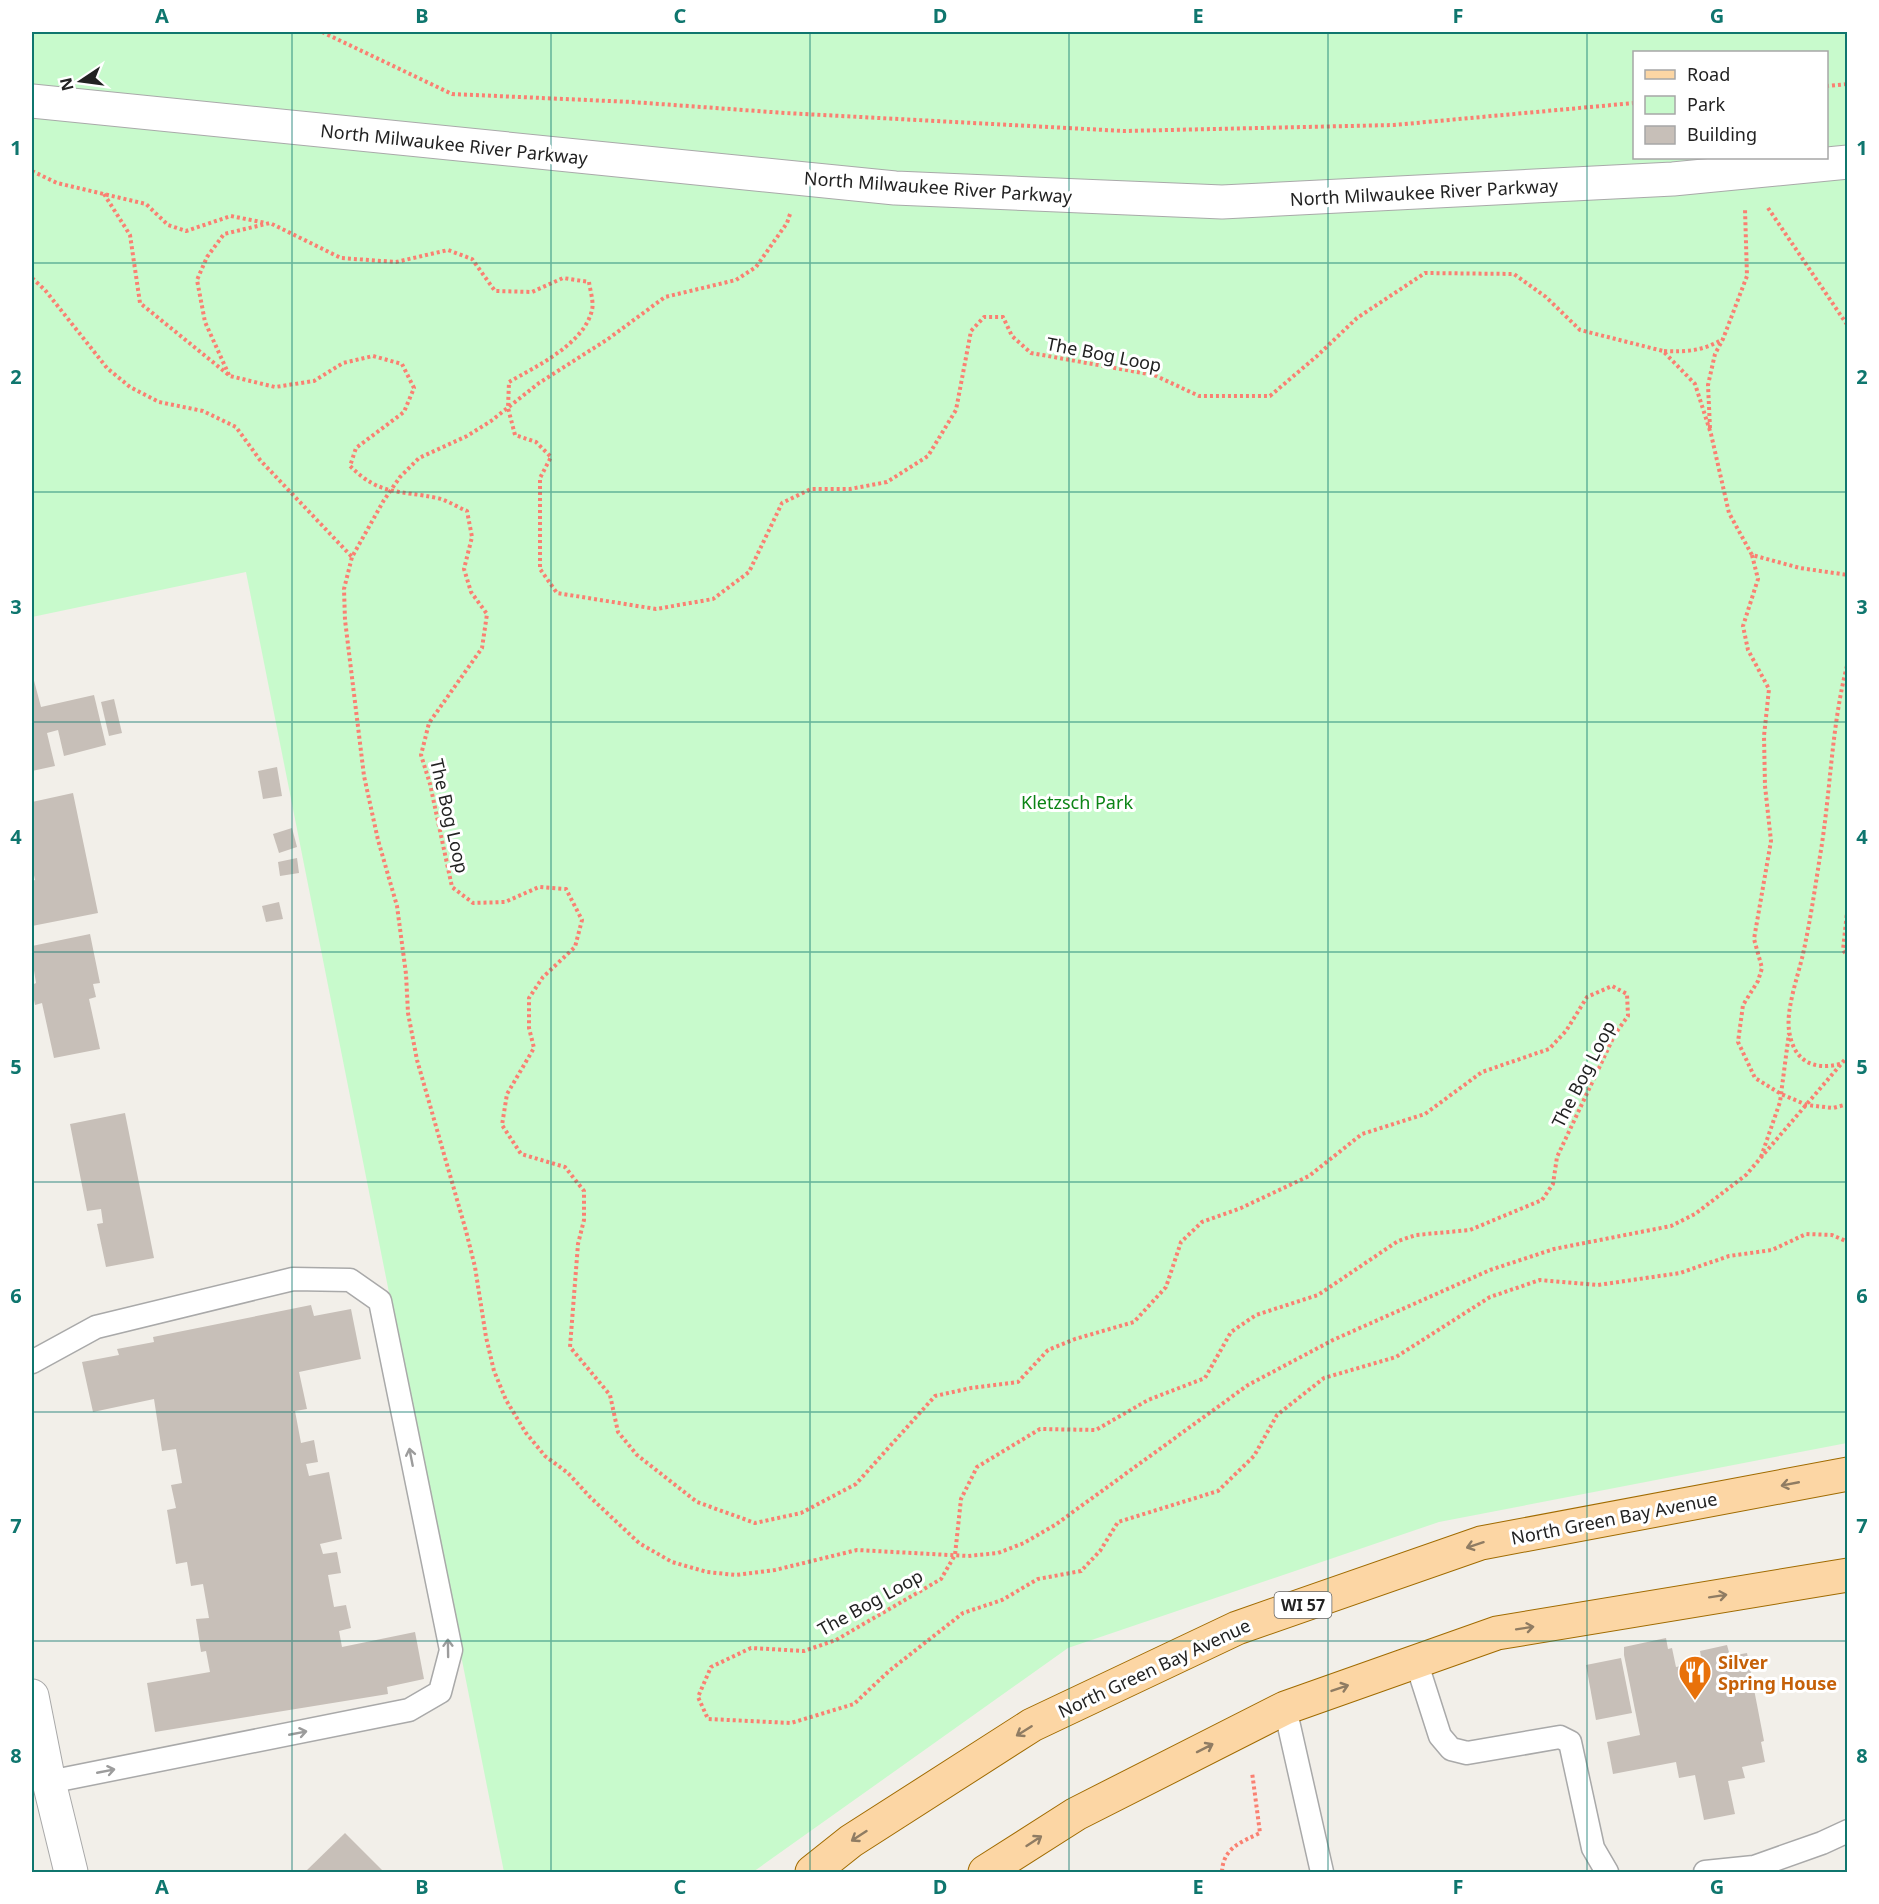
<svg xmlns="http://www.w3.org/2000/svg" width="1879" height="1904" viewBox="0 0 1879 1904" font-family="'Noto Sans',sans-serif">
	<rect width="100%" height="100%" fill="#f2efe9"/>
	<!-- park -->
	<path fill="#c8facc" fill-rule="evenodd" d="M32,32H1847V1443L1439,1522L1068,1648L753,1872H504L246,572L32,617ZM1634,52H1826V158H1634Z"/>
	<!-- building -->
	<g fill="#c7bfb8">
		<polygon points="32,673 41,707 94,695 106,745 64,756 58,730 47,733 55,766 32,771"/>
		<polygon points="114,699 122,733 109,736 101,702"/>
		<polygon points="277,767 282,796 263,799 258,771"/>
		<polygon points="73,793 98,913 32,926 32,881 35,880 32,865 32,802"/>
		<polygon points="292,828 297,847 279,853 273,834"/>
		<polygon points="297,858 299,873 280,876 278,862"/>
		<polygon points="279,902 283,919 266,922 262,906"/>
		<polygon points="90,934 100,983 93,984 96,997 89,999 100,1049 54,1058 42,1003 35,1005 32,989 32,985 36,983 32,958 32,946"/>
		<polygon points="125,1113 154,1258 106,1267 97,1224 103,1223 101,1209 87,1211 70,1124"/>
		<polygon points="311,1305 314,1316 351,1309 361,1359 299,1372 307,1409 295,1411 301,1443 314,1440 318,1462 306,1464 309,1476 329,1472 342,1539 320,1544 323,1554 337,1552 341,1573 328,1575 334,1607 346,1605 351,1628 339,1631 342,1647 415,1632 424,1679 387,1687 388,1694 155,1732 147,1683 210,1672 206,1651 201,1652 196,1619 209,1618 203,1584 191,1586 187,1562 176,1564 167,1510 176,1508 171,1485 182,1483 176,1449 162,1451 154,1399 93,1412 82,1362 119,1355 117,1349 154,1342 153,1337"/>
		<polygon points="1666,1638 1668,1649 1672,1648 1676,1667 1702,1662 1700,1651 1727,1645 1730,1656 1747,1653 1764,1741 1761,1742 1765,1762 1742,1767 1745,1778 1728,1781 1735,1814 1704,1820 1695,1775 1679,1778 1676,1762 1613,1774 1607,1742 1640,1735 1624,1655 1624,1647"/>
		<polygon points="1621,1658 1632,1713 1596,1720 1586,1665"/>
		<polygon points="345,1833 384,1872 305,1872"/>
	</g>
	<g fill="none" stroke-linecap="round" stroke-linejoin="round">
		<defs>
			<g id="service">
				<polyline points="32,1362 96,1327 293,1279 350,1280 380,1301 451,1650 440,1692 409,1710 49,1782"/>
				<polyline points="1416,1661 1440,1736 1451,1749 1467,1753 1560,1737 1570,1742 1593,1848 1607,1872"/>
				<polyline points="1285,1708 1322,1872"/>
				<polyline points="1705,1872 1754,1867 1822,1843 1848,1831"/>
			</g>
			<polyline id="minor" points="32,101 895,188 1222,202 1673,179 1848,162"/>
			<polyline id="tertiary" points="32,1696 49,1782 71,1872"/>
			<g id="primary">
				<polyline points="812,1872 851,1841 1032,1725 1237,1628 1481,1543 1848,1474"/>
				<polyline points="985,1872 1076,1814 1285,1708 1497,1633 1848,1575"/>
			</g>
		</defs>
		<!-- service casing -->
		<use href="#service" stroke="#a9a9a9" stroke-width="25"/>
		<!-- minor casing -->
		<use href="#minor" stroke="#a9a9a9" stroke-width="35"/>
		<!-- tertiary casing -->
		<use href="#tertiary" stroke="#a9a9a9" stroke-width="35"/>
		<!-- primary casing -->
		<use href="#primary" stroke="#a06b00" stroke-width="35"/>
		<!-- path -->
		<g stroke="#fa8072" stroke-width="4" stroke-dasharray="3 3" stroke-linecap="butt">
			<polyline points="322,32 452,94 632,102 785,113 1124,131 1394,125 1634,103"/>
			<polyline points="1826,86 1848,84"/>
			<polyline points="32,171 57,183 146,204 168,225 186,231 231,216 266,223"/>
			<path d="M104,194L130,235L140,303L230,376L275,387L314,381L343,363L373,356L402,364L414,388L404,412L356,448L350,466C380,496 399,490 437,498C447,500 457,507 467,511L472,537L464,569L471,592L487,614L482,648L429,723L421,755L430,784L452,887L473,903L505,902L539,887L566,889L582,920L575,947L543,977L529,998V1028L534,1048L507,1094L502,1125L521,1154L565,1167L584,1191V1220L578,1244L570,1347L610,1395L618,1432L637,1455L697,1502L755,1523L801,1513L856,1484L935,1396L971,1388L1018,1382L1048,1350L1075,1339L1134,1322L1166,1287L1181,1242L1202,1222L1241,1208L1309,1176L1362,1134L1425,1114L1482,1072L1549,1049L1566,1031L1587,997L1612,986L1627,994L1628,1016L1615,1034L1557,1157L1553,1184L1542,1200L1470,1230L1416,1235L1398,1241L1318,1295L1256,1315L1231,1332L1205,1378L1148,1400L1096,1430L1040,1429L977,1467L961,1499L955,1555L941,1579L836,1640L804,1651L751,1648L711,1667L698,1697L708,1719L791,1723L854,1704L889,1671L963,1613L1002,1600L1038,1579L1081,1571L1100,1551L1118,1522L1218,1491L1254,1456L1277,1415L1324,1378L1396,1357L1490,1297L1540,1280L1598,1285L1680,1273L1729,1256L1772,1250L1806,1234L1832,1235L1848,1242"/>
			<polyline points="1768,208 1848,326"/>
			<polyline points="790,214 787,223 756,267 736,280 665,297 608,339 539,383 491,421 467,436 419,458 400,477 384,500 352,557 344,589 345,620 364,776 378,840 397,906 406,974 408,1013 417,1060 466,1231 475,1267 486,1337 494,1371 506,1400 526,1433 545,1456 568,1473 590,1497 639,1543 672,1562 707,1572 736,1575 775,1570 857,1550 968,1556 998,1553 1024,1543 1055,1525 1248,1385 1333,1340 1490,1270 1554,1249 1671,1226 1695,1214 1746,1175 1848,1056"/>
			<polyline points="32,278 45,290 107,368 130,387 159,402 203,411 236,427 260,460 352,557"/>
			<path d="M1664,351C1686,352 1703,351 1723,339"/>
			<path d="M229,375L205,322L197,280L207,257L224,234L270,223L341,258L396,262L448,250L472,259L495,291L532,292L563,278L589,282C590,290 594,302 592,310C584,344 537,366 509,382L508,408L515,435L536,442L551,457L540,478V569L557,593L656,609L713,599L749,572L782,503L811,489H850L887,482L928,456L956,410L971,331L984,317H1003L1012,336L1031,353L1154,375L1199,396H1270L1317,356L1357,318L1425,273L1514,274L1546,297L1580,330L1663,351L1695,384L1711,434L1729,513L1752,555L1800,568L1848,575"/>
			<polyline points="1710,428 1708,385 1715,354 1723,339 1747,276 1745,209"/>
			<polyline points="1752,555 1758,579 1743,626 1748,650 1769,689 1764,736 1765,786 1771,841 1754,939 1762,968 1758,981 1743,1005 1738,1042 1755,1078 1781,1094 1807,1105 1833,1108 1848,1104"/>
			<polyline points="1848,903 1843,950 1848,957"/>
			<path d="M1840,1064C1812,1071 1793,1060 1789,1030C1786,1009 1798,976 1803,954C1810,922 1815,889 1820,856C1831,791 1831,726 1848,662"/>
			<polyline points="1761,1157 1780,1102 1789,1033"/>
			<path d="M1222,1872C1223,1848 1241,1842 1260,1833L1252,1772"/>
		</g>
		<!-- service -->
		<use href="#service" stroke="#fff" stroke-width="22"/>
		<!-- minor -->
		<use href="#minor" stroke="#fff" stroke-width="33"/>
		<!-- tertiary -->
		<use href="#tertiary" stroke="#fff" stroke-width="33"/>
		<!-- primary -->
		<use href="#primary" stroke="#fcd6a4" stroke-width="33"/>
	</g>
	<!-- one-way arrows -->
	<defs><path id="oneway-shaft" d="M-6 0H5M1.5-3L5.5 0L1.5 3" fill="none" stroke-width="1.6" stroke-linecap="round" stroke-linejoin="round" transform="scale(1.5)"/></defs>
	<g stroke="#9c9c9c">
		<use href="#oneway-shaft" transform="translate(411 1457) rotate(-101)"/>
		<use href="#oneway-shaft" transform="translate(448 1648) rotate(-91)"/>
		<use href="#oneway-shaft" transform="translate(298 1733) rotate(-11)"/>
		<use href="#oneway-shaft" transform="translate(106 1771) rotate(-11)"/>
	</g>
	<g stroke="#8f7c63">
		<use href="#oneway-shaft" transform="translate(1790 1484) rotate(169)"/>
		<use href="#oneway-shaft" transform="translate(1475 1545) rotate(162)"/>
		<use href="#oneway-shaft" transform="translate(1718 1596) rotate(-9)"/>
		<use href="#oneway-shaft" transform="translate(1525 1628) rotate(-9)"/>
		<use href="#oneway-shaft" transform="translate(1340 1688) rotate(-19)"/>
		<use href="#oneway-shaft" transform="translate(1024 1731) rotate(148)"/>
		<use href="#oneway-shaft" transform="translate(1205 1748) rotate(-27)"/>
		<use href="#oneway-shaft" transform="translate(859 1836) rotate(147)"/>
		<use href="#oneway-shaft" transform="translate(1034 1841) rotate(-33)"/>
	</g>
	<!-- grid -->
	<path fill="none" stroke="#0f766e" stroke-width="1.5" stroke-opacity="0.55" d="M292,32V1872M551,32V1872M810,32V1872M1069,32V1872M1328,32V1872M1587,32V1872M32,263H1848M32,492H1848M32,722H1848M32,952H1848M32,1182H1848M32,1412H1848M32,1641H1848"/>
	<!-- icons -->
	<defs>
		<symbol id="restaurant-pin" viewBox="-11 -11 22 30"><path d="M0 17L-7.5 6A9.5 9.5 0 1 1 7.5 6Z" fill="#e8710a" stroke="#fff"/><path d="M-5-6h1v4h1v-4h1v4h1v-4h1v5L-1.5 .5V6h-2V.5L-5-1ZM5-6V6H3V1.5H1.5Q1.5-4 5-6Z" fill="#fff"/></symbol>
	</defs>
	<g fill-rule="evenodd">
		<use href="#restaurant-pin" x="1676" y="1653" width="38" height="52"/>
	</g>
	<g text-anchor="middle" dominant-baseline="central" stroke-width="6" stroke-linejoin="round" paint-order="stroke">
		<!-- shield labels -->
		<rect fill="#fff" stroke="#646464" stroke-width="1.5" x="1274.5" y="1592" width="57" height="26" rx="4.5"/>
		<g font-size="16" font-weight="bold" fill="#222">
			<text x="1303" y="1605">WI 57</text>
		</g>
		<!-- street labels -->
		<g font-size="18" fill="#222" stroke="#fff">
			<text transform="translate(454 144) rotate(6)">North Milwaukee River Parkway</text>
			<text transform="translate(938 187) rotate(4)">North Milwaukee River Parkway</text>
			<text transform="translate(1424 192) rotate(-3)">North Milwaukee River Parkway</text>
			<text transform="translate(1104 354) rotate(11)">The Bog Loop</text>
			<text transform="translate(450 816) rotate(77)">The Bog Loop</text>
			<text transform="translate(1583 1074) rotate(-63)">The Bog Loop</text>
			<text transform="translate(1614 1518) rotate(-11)">North Green Bay Avenue</text>
			<text transform="translate(870 1602) rotate(-29)">The Bog Loop</text>
			<text transform="translate(1154 1668) rotate(-25)">North Green Bay Avenue</text>
		</g>
		<!-- park labels -->
		<g font-size="18" fill="#0c8416" stroke="#fff">
			<text x="1077" y="802">Kletzsch Park</text>
		</g>
		<!-- food labels -->
		<g font-size="18" font-weight="bold" fill="#c56008" stroke="#fff" text-anchor="start">
			<text x="1718" y="1662">Silver<tspan x="1718" dy="21">Spring House</tspan></text>
		</g>
	</g>
	<!-- border -->
	<rect width="1879" height="1904" fill="none" stroke="#ffffff" stroke-width="66"/>
	<!-- legend -->
	<rect x="1633" y="51" width="195" height="108" fill="#ffffff" stroke="#a7a7a7" stroke-width="1.5"/>
	<rect x="1645" y="70" width="30" height="9" fill="#fcd6a4" stroke="#a7a7a7" stroke-width="1.5"/>
	<text x="1687" y="81" font-size="18" fill="#222222">Road</text>
	<rect x="1645" y="96" width="30" height="18" fill="#c8facc" stroke="#a7a7a7" stroke-width="1.5"/>
	<text x="1687" y="111" font-size="18" fill="#222222">Park</text>
	<rect x="1645" y="126" width="30" height="18" fill="#c7bfb8" stroke="#a7a7a7" stroke-width="1.5"/>
	<text x="1687" y="141" font-size="18" fill="#222222">Building</text>
	<!-- north arrow -->
	<g transform="translate(81 81) rotate(257)" stroke="#ffffff" stroke-width="4.5" paint-order="stroke">
	<path d="M0-4.5L10 22L0 15L-10 22Z" fill="#222222"/>
	<text y="-9" font-size="16" font-weight="bold" text-anchor="middle" fill="#222222">N</text>
	</g>
	<rect x="33" y="33" width="1813" height="1838" fill="none" stroke="#0f766e" stroke-width="2"/>
	<g font-size="20" text-anchor="middle" font-weight="bold" fill="#0f766e">
		<text x="162" y="23">A</text>
		<text x="422" y="23">B</text>
		<text x="680" y="23">C</text>
		<text x="940" y="23">D</text>
		<text x="1198" y="23">E</text>
		<text x="1458" y="23">F</text>
		<text x="1717" y="23">G</text>
		<text x="16" y="155">1</text>
		<text x="1862" y="155">1</text>
		<text x="16" y="384">2</text>
		<text x="1862" y="384">2</text>
		<text x="16" y="614">3</text>
		<text x="1862" y="614">3</text>
		<text x="16" y="844">4</text>
		<text x="1862" y="844">4</text>
		<text x="16" y="1074">5</text>
		<text x="1862" y="1074">5</text>
		<text x="16" y="1303">6</text>
		<text x="1862" y="1303">6</text>
		<text x="16" y="1533">7</text>
		<text x="1862" y="1533">7</text>
		<text x="16" y="1763">8</text>
		<text x="1862" y="1763">8</text>
		<text x="162" y="1894">A</text>
		<text x="422" y="1894">B</text>
		<text x="680" y="1894">C</text>
		<text x="940" y="1894">D</text>
		<text x="1198" y="1894">E</text>
		<text x="1458" y="1894">F</text>
		<text x="1717" y="1894">G</text>
	</g>
</svg>
